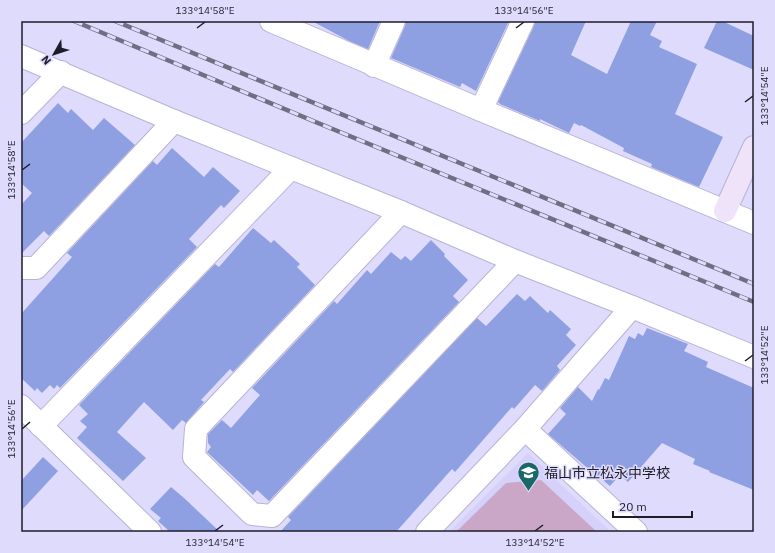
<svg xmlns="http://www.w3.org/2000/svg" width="775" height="553" viewBox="0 0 775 553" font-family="'IBM Plex Sans','Noto Sans JP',sans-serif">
	<rect width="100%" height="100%" fill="#dfdbfd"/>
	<!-- built -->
	<polygon fill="#d6d1fa" points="528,453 611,532 449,532"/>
	<!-- grass -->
	<polygon fill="#caa7c6" points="541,480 597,532 456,532 506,483"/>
	<!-- building -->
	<g fill="#8ea0e1">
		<polygon points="312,21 380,21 368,49 349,41"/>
		<polygon points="406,21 509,21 476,91 462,83 460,87 391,58 405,26"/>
		<polygon points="535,21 586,21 571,55 607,74 631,21 657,21 650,35 662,41 659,47 697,64 675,114 723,137 699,187 651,167 652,164 623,151 624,148 581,125 580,126 574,123 569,133 540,119 540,121 500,104 498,102 534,26"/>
		<polygon points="717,21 722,21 754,36 754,70 704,48"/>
		<polygon points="58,103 68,113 71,109 93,130 104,118 135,145 49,236 44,231 21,254 21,205 32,193 21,183 21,143"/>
		<polygon points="172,148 204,177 213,167 240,191 224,208 221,205 189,239 197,247 60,388 57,385 54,389 50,385 42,393 37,388 35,391 21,378 21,314 72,257 67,253 153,161 157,165"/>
		<polygon points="253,228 271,243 274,240 300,264 297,267 315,285 233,372 230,369 201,400 204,402 186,423 182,420 173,430 144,402 117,432 146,458 123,481 77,438 87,427 80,421 88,414 79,405 215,264 219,267"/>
		<polygon points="431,240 445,254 444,256 468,280 453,296 459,302 269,501 257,490 253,495 207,452 211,447 208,443 208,434 222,420 231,428 260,395 252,388 334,301 337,304 367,270 371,274 391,252 401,260 405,256 411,261"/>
		<polygon points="517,294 525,301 530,296 548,313 550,310 571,329 566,335 576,345 557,366 560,370 542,391 535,385 514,409 512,407 455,472 452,469 396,532 280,532 291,520 288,517 477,318 486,326"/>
		<polygon points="647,328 688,344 684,351 708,362 706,367 754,388 754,490 709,472 710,471 693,464 695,459 662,443 628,482 620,475 610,486 593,472 592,472 548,434 566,414 560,408 578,387 592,401 598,389 599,390 605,378 609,380 629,336 635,339 638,333 643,336"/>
		<polygon points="43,457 58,471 21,511 21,481"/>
		<polygon points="171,487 184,498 220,532 170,532 158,521 161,518 150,509"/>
	</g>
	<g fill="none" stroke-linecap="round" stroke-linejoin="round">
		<defs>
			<g id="street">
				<polyline points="271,21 481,110 754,223"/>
				<polyline points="21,56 174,121 401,212 515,261 632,307 754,357"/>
				<polyline points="374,66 394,21"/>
				<polyline points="481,110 523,21"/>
				<polyline points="21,113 61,72"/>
				<polyline points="401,212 196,429 194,457 252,514 272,516 515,261"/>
				<polyline points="21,268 36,268 174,121"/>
				<polyline points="21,406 150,532"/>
				<polyline points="41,426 291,168"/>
				<polyline points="525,429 636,532"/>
				<polyline points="427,532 525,429 632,307"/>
			</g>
			<polyline id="secondary" points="725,211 754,147"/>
		</defs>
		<!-- street casing -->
		<use href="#street" stroke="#b7b3d3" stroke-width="24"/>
		<!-- secondary casing -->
		<use href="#secondary" stroke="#b7b3d3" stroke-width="24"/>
		<!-- street -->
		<use href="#street" stroke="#fff" stroke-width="22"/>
		<!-- secondary -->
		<use href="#secondary" stroke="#efe3f9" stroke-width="22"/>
		<defs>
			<g id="rail">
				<polyline points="74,21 318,123 754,302"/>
				<polyline points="115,21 754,284"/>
			</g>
		</defs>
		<!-- rail casing -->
		<use href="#rail" stroke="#716e83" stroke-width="4.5"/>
		<!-- rail -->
		<use href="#rail" stroke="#dfdbfd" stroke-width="3" stroke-dasharray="9" stroke-linecap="butt"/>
	</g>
	<!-- ticks -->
	<path fill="none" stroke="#1e1c28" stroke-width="1.5" d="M197,28L205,22M516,28L524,22M745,102L753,96M22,170L30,164M745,361L753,355M22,429L30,422M215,531L223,525M535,531L543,525"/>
	<!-- icons -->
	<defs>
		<symbol id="school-pin" viewBox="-11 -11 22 30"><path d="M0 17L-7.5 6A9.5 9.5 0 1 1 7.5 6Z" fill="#196767" stroke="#dfdbfd"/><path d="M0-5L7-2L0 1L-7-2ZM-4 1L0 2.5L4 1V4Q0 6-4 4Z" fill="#fff"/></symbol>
	</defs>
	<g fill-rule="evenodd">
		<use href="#school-pin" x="516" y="460" width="25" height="34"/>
	</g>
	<g text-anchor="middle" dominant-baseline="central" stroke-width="3" stroke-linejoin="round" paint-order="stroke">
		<!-- poi labels -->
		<g font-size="14" fill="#1e1c28" stroke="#dfdbfd" text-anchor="start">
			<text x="544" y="473">福山市立松永中学校</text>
		</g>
	</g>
	<!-- border -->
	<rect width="775" height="553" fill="none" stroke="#dfdbfd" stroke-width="44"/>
	<!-- north arrow -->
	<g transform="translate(54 54) rotate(231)" stroke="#dfdbfd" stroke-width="3" paint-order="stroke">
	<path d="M0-3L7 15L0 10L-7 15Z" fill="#1e1c28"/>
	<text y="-6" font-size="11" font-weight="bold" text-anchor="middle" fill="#1e1c28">N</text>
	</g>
	<!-- scale -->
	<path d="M613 511v6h79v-6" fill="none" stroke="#1e1c28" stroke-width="2"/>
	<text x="619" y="511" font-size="12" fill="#1e1c28" stroke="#dfdbfd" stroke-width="3" paint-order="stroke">20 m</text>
	<rect x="22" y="22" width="731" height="509" fill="none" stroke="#1e1c28" stroke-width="1.5"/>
	<g font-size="10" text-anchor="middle" fill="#1e1c28">
		<text x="205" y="14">133°14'58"E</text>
		<text x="524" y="14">133°14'56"E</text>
		<text transform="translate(764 96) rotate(-90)" y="4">133°14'54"E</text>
		<text transform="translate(11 170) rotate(-90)" y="4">133°14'58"E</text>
		<text transform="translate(764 355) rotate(-90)" y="4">133°14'52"E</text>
		<text transform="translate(11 429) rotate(-90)" y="4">133°14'56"E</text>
		<text x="215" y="546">133°14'54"E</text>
		<text x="535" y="546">133°14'52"E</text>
	</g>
</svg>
